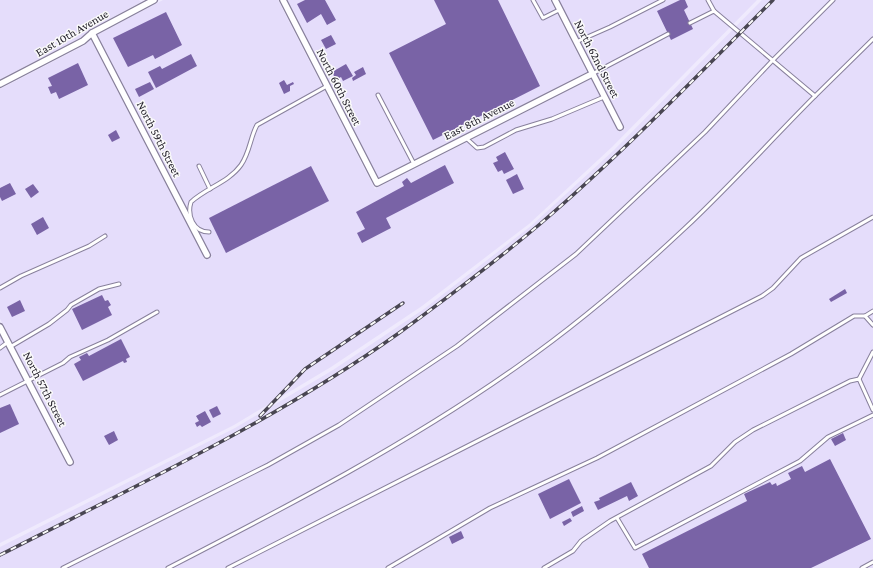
<svg xmlns="http://www.w3.org/2000/svg" width="873" height="568" viewBox="0 0 873 568" font-family="'Crimson Pro',serif">
	<rect width="100%" height="100%" fill="#efeafd"/>
	<!-- built -->
	<g fill="#e5ddfb">
		<polygon points="0,0 139,0 141,2 87,31 81,38 0,79"/>
		<polygon points="163,0 278,0 375,189 591,79 619,132 625,129 559,0 757,0 612,147 529,224 422,306 331,367 234,425 0,543 0,335 68,467 75,463 0,319 0,89 85,45 91,40 205,260 212,257 97,35"/>
		<polygon points="287,0 550,0 587,72 378,178"/>
		<polygon points="762,0 873,0 873,568 0,568 0,547 235,428 333,370 424,309 531,226 614,150"/>
	</g>
	<!-- building -->
	<g fill="#7963a6">
		<polygon points="305,0 325,0 336,20 327,25 321,14 307,23 297,4"/>
		<polygon points="434,0 498,0 540,86 433,140 389,53 446,24"/>
		<polygon points="680,0 685,0 688,7 684,10 693,29 671,40 657,11"/>
		<polygon points="166,12 182,45 155,59 153,55 128,67 113,38"/>
		<polygon points="331,35 336,44 326,49 321,40"/>
		<polygon points="191,54 197,66 156,88 148,72 160,66 162,69"/>
		<polygon points="78,63 88,85 59,99 56,92 51,94 48,87 52,86 48,78"/>
		<polygon points="346,64 353,76 343,81 341,77 336,80 332,72"/>
		<polygon points="363,67 366,74 353,81 352,78 356,75 354,72"/>
		<polygon points="284,80 287,85 293,82 294,84 290,86 290,91 284,94 279,83"/>
		<polygon points="150,82 154,89 139,97 135,89"/>
		<polygon points="116,130 120,138 112,142 108,135"/>
		<polygon points="505,152 514,169 504,174 502,170 498,172 493,163 498,161 496,157"/>
		<polygon points="445,165 454,183 386,218 391,228 362,243 357,233 365,229 356,212 404,186 402,182 407,178 411,183"/>
		<polygon points="311,166 329,201 226,253 209,218"/>
		<polygon points="517,174 524,189 513,194 506,180"/>
		<polygon points="10,183 16,194 2,201 0,197 0,188"/>
		<polygon points="33,184 39,192 31,198 25,189"/>
		<polygon points="43,217 49,228 37,235 31,224"/>
		<polygon points="845,289 847,293 831,302 829,299"/>
		<polygon points="102,295 105,301 108,300 111,305 108,307 112,315 82,330 72,309"/>
		<polygon points="20,300 25,311 12,317 7,307"/>
		<polygon points="121,339 130,357 126,359 127,362 124,363 123,361 83,381 74,364 81,360 79,357 87,353 89,356"/>
		<polygon points="10,404 19,424 0,433 0,408"/>
		<polygon points="217,406 221,414 213,418 209,410"/>
		<polygon points="205,411 211,422 202,427 200,425 197,427 195,423 199,421 196,416"/>
		<polygon points="114,431 118,440 109,445 104,436"/>
		<polygon points="843,433 846,440 835,446 831,439"/>
		<polygon points="830,459 871,539 811,568 649,568 642,554 747,501 744,494 770,482 772,485 776,483 777,486 791,479 788,473 802,466 805,472"/>
		<polygon points="569,479 581,503 550,519 538,494"/>
		<polygon points="631,482 638,496 629,501 627,496 598,510 594,502 600,500 599,498"/>
		<polygon points="582,506 584,511 573,517 571,512"/>
		<polygon points="570,518 572,521 564,526 562,522"/>
		<polygon points="461,531 464,538 452,544 449,537"/>
	</g>
	<g fill="none" stroke-linecap="round" stroke-linejoin="round">
		<defs>
			<g id="service">
				<polyline points="533,0 543,18 559,10"/>
				<polyline points="708,0 714,11"/>
				<polyline points="576,42 610,27 663,0"/>
				<polyline points="592,74 668,34"/>
				<polyline points="378,95 414,164"/>
				<polyline points="815,96 873,39"/>
				<polyline points="466,138 477,148 484,147 516,130 552,119 604,97"/>
				<polyline points="199,166 210,189"/>
				<path d="M209,232C193,232 187,215 191,202C206,188 229,182 241,165C250,152 250,138 257,125L327,86"/>
				<polyline points="0,288 21,276 89,246 105,236"/>
				<polyline points="865,316 873,311"/>
				<polyline points="10,347 49,324 67,310 71,305 99,289 119,284"/>
				<polyline points="0,348 8,342"/>
				<polyline points="859,379 873,352"/>
				<polyline points="0,395 63,363 70,357 108,340 157,312"/>
				<polyline points="617,518 635,548 800,461 828,437 873,415"/>
				<polyline points="63,568 268,465 339,425 457,346 576,254 705,132 772,61 833,0"/>
				<path d="M168,568C288,506 408,444 518,366C575,326 634,276 684,229C729,187 771,140 815,96L714,11L690,23"/>
				<polyline points="228,568 762,296 773,288 801,258 873,217"/>
				<polyline points="388,568 490,508 597,458 791,354 854,316 865,316 873,325"/>
				<polyline points="544,568 573,551 581,541 610,521 711,466 735,442 753,430 850,381 859,379 873,410"/>
				<polyline points="862,568 873,562"/>
			</g>
			<g id="minor">
				<polyline points="283,0 377,183 592,74"/>
				<polyline points="555,0 620,127"/>
				<polyline points="92,33 207,255"/>
				<polyline points="0,84 83,41 92,33 154,0"/>
				<polyline points="0,327 70,462"/>
			</g>
		</defs>
		<!-- service casing -->
		<use href="#service" stroke="#88809c" stroke-width="5"/>
		<!-- minor casing -->
		<use href="#minor" stroke="#88809c" stroke-width="8"/>
		<!-- service -->
		<use href="#service" stroke="#fff" stroke-width="3"/>
		<!-- minor -->
		<use href="#minor" stroke="#fff" stroke-width="5.5"/>
		<defs>
			<g id="rail">
				<polyline points="260,416 305,369 403,303"/>
				<path d="M0,555C135,486 275,421 399,333C447,298 495,262 540,224C622,154 697,76 773,0"/>
			</g>
		</defs>
		<!-- rail casing -->
		<use href="#rail" stroke="#494652" stroke-width="3.5"/>
		<!-- rail -->
		<use href="#rail" stroke="#fafafa" stroke-width="2" stroke-dasharray="6" stroke-linecap="butt"/>
	</g>
	<g text-anchor="middle" dominant-baseline="central" stroke-width="3" stroke-linejoin="round" paint-order="stroke">
		<!-- street labels -->
		<g font-size="12" fill="#1e1b26" stroke="#fafafa">
			<text transform="translate(72 33) rotate(-30)">East 10th Avenue</text>
			<text transform="translate(597 59) rotate(63)">North 62nd Street</text>
			<text transform="translate(339 87) rotate(63)">North 60th Street</text>
			<text transform="translate(479 119) rotate(-27)">East 8th Avenue</text>
			<text transform="translate(159 139) rotate(63)">North 59th Street</text>
			<text transform="translate(45 389) rotate(63)">North 57th Street</text>
		</g>
	</g>
</svg>
